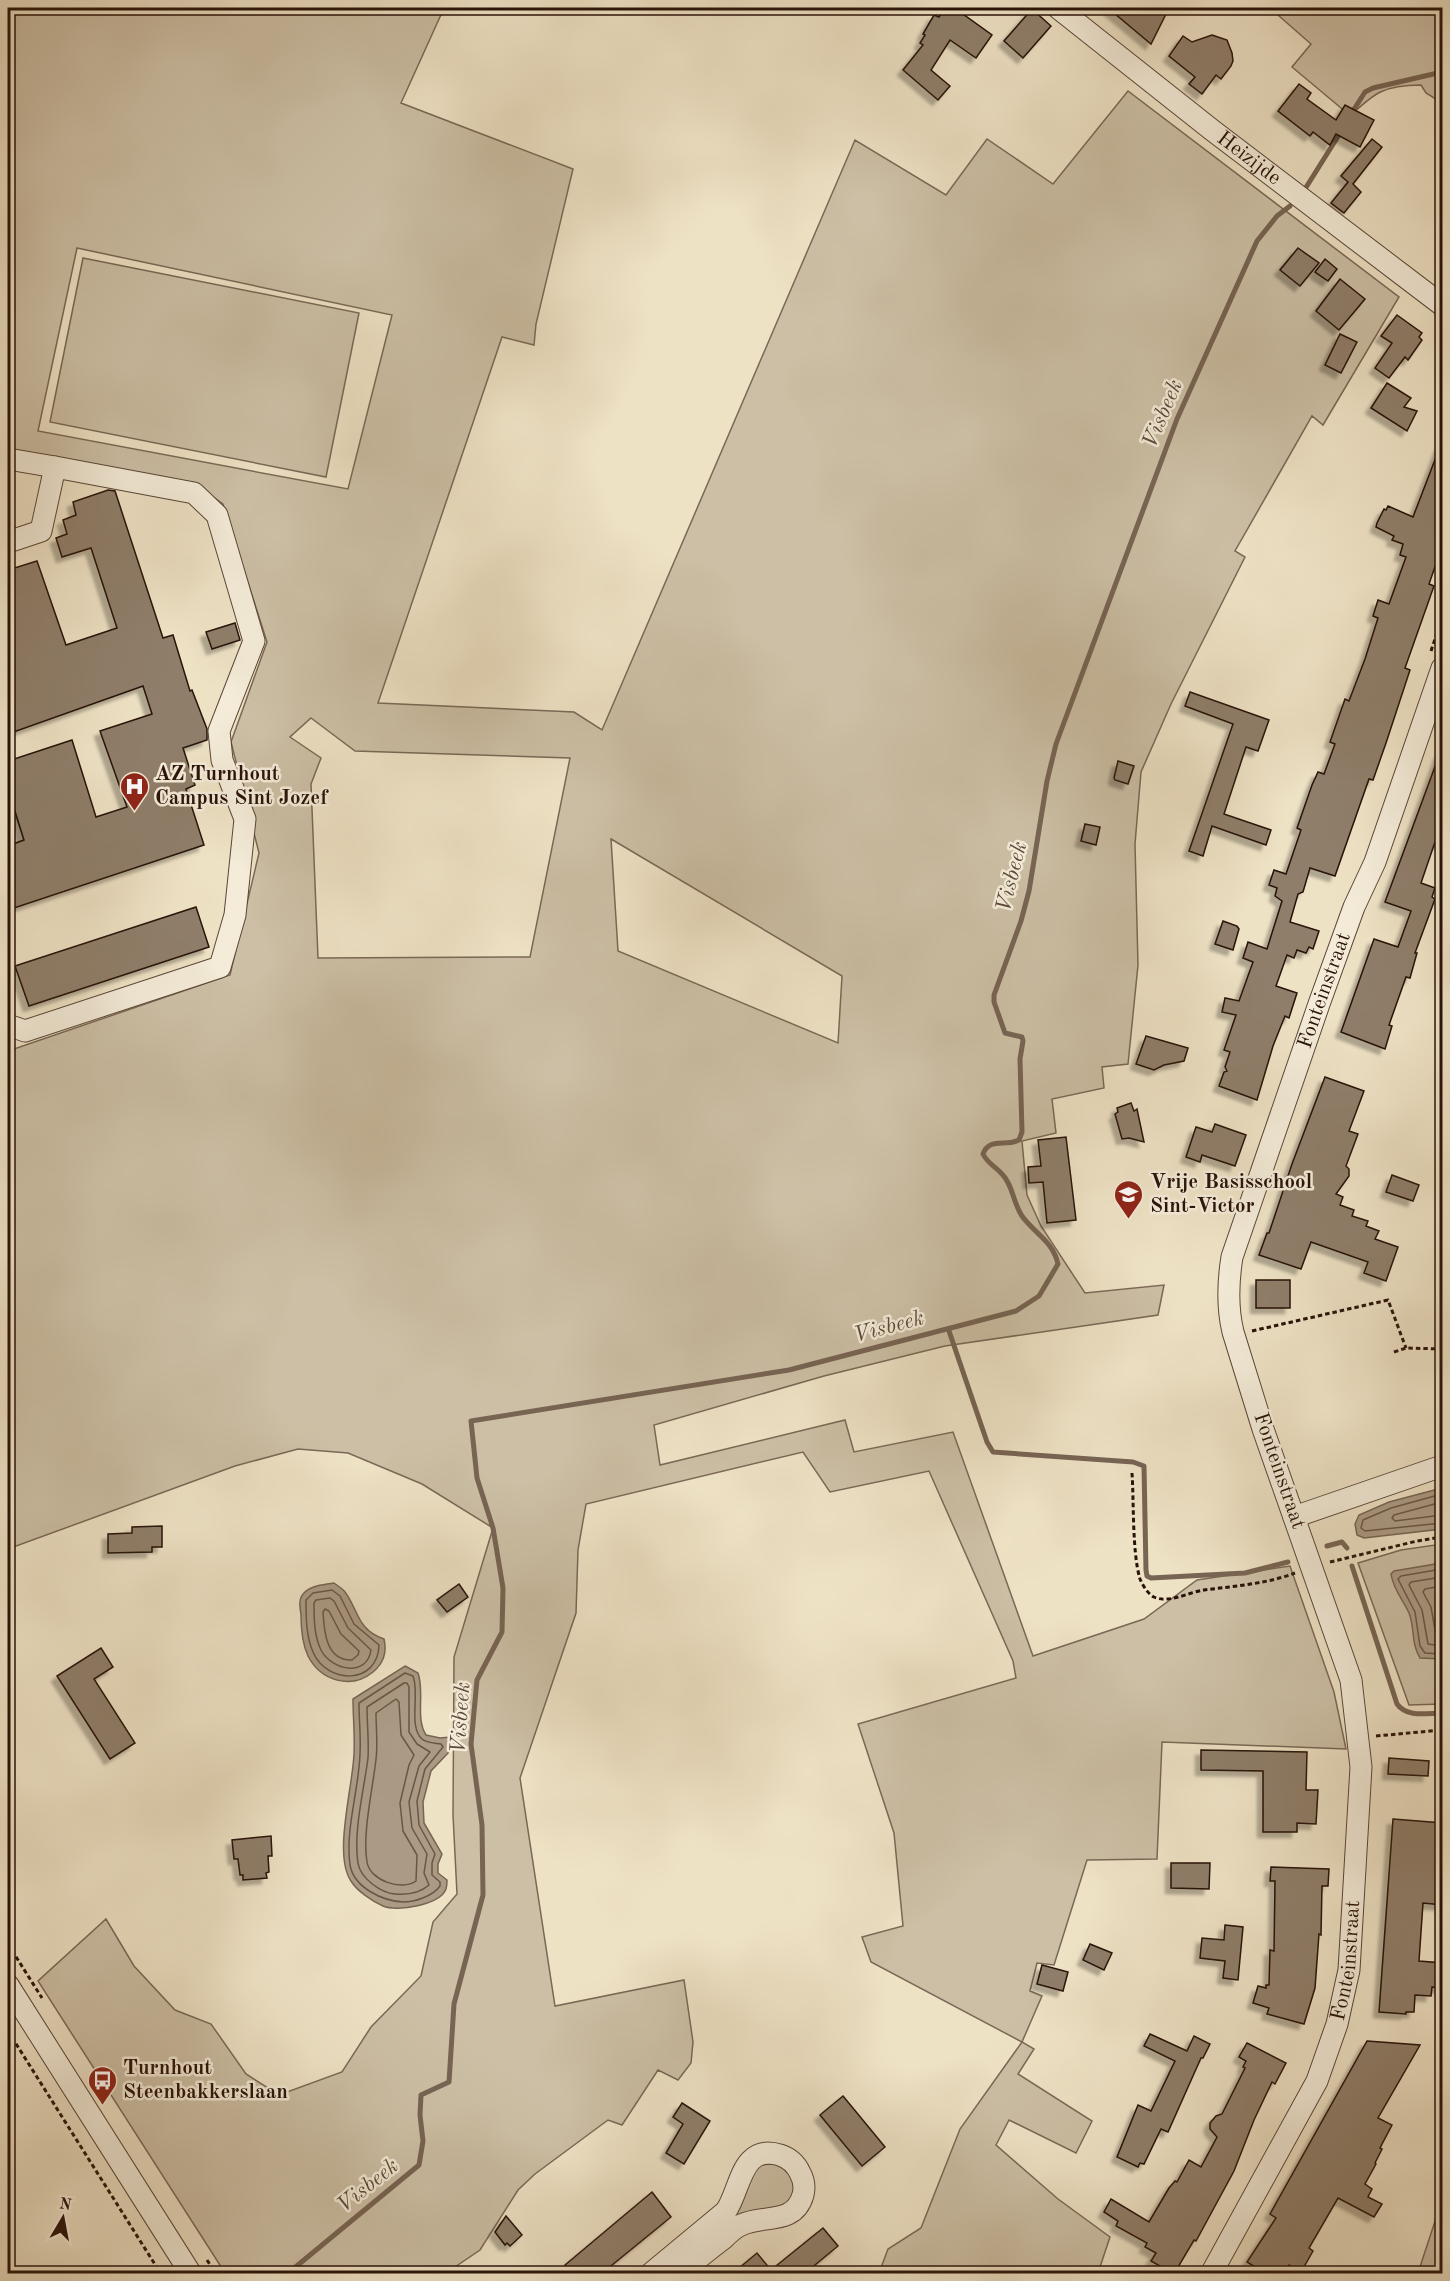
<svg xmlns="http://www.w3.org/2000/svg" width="1450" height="2281" viewBox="0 0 1450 2281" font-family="'Old Standard TT',serif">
	<defs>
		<filter id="shadow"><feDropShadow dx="-5.5" dy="5.5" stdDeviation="1.5" flood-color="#0004"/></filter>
	</defs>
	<rect width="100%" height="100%" fill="#eee2c5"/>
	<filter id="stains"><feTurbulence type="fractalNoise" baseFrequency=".00333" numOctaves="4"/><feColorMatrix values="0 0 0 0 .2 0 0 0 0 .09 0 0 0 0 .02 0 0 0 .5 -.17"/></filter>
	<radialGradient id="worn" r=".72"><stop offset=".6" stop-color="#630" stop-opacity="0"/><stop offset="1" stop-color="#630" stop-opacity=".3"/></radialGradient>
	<!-- green -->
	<g fill="#ccbfa5" stroke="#7a6856" stroke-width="1.5" fill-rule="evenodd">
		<path d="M8,8H444L401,103L573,169L536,324L534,345L502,337L378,703L574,712L602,730L855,140L946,195L987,139L1053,184L1128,91L1399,297L1323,425L1312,416L1235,551L1245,557L1171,704L1141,772L1135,844L1138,965L1128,1064L1102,1067L1104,1088L1052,1099L1056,1133L1022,1141L1027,1195L1041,1226L1085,1293L1164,1285L1158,1315L945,1346L824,1376L654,1425L660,1465L845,1420L854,1452L953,1432L1033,1656L1144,1619L1197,1580L1290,1566L1334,1692L1346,1749L1162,1742L1157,1859L1087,1860L1054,1965L1037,1963L1030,1991L1042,1996L1022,2042L1034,2049L1018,2074L1092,2121L1076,2153L1009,2120L996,2145L1058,2199L1110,2237L1098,2273H879L888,2249L921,2228L960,2129L1022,2042L871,1962L862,1937L903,1926L894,1833L858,1724L1016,1678L1013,1661L929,1471L830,1492L803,1452L586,1504L578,1550L576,1613L520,1778L555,2006L684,1980L693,2042L691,2063L678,2080L658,2070L622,2125L608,2120L535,2174L518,2190L480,2250L446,2273H225L38,1981L106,1919L134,1966L175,2010L211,2024L246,2074L279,2095L342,2072L371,2027L421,1976L433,1922L457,1894L453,1815L454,1657L493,1528L422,1484L348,1453L298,1449L235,1466L8,1549V1051L230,975L259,853L231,742L267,642L223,504L199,487L8,448ZM77,248L392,315L348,489L38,431ZM311,718L355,751L570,758L530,957L318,958L311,784L321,758L290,737ZM611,839L842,976L838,1043L618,951Z"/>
		<path d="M1270,8H1442V103L1426,93L1421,85C1384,85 1374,93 1349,117L1341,108L1292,67L1311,44Z"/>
		<polygon points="83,258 359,313 326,477 50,422"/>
		<polygon points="8,795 9,795 24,840 8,846"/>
		<polygon points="1442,1544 1442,1704 1409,1705 1358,1563 1401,1550"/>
		<polygon points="759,2164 783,2164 797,2186 790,2204 738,2218 733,2213 748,2175"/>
		<polygon points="1442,2200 1442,2273 1418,2273"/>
	</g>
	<!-- water -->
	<g fill="#ab9b85" stroke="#776453" stroke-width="1.5">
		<polygon points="1442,1488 1442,1529 1364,1538 1357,1535 1355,1524 1359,1515 1389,1502"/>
		<path d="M1442,1563V1659L1420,1658C1411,1644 1415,1628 1409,1613C1403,1600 1393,1589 1391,1574L1394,1571Z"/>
		<path d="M334,1583C338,1586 343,1589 345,1592C359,1611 357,1630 384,1639C387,1652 384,1663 373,1672C351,1690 321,1681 308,1656C302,1643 301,1628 301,1615C300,1607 298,1599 304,1593C311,1585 324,1585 334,1583Z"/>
		<path d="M405,1666L418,1673C425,1692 415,1718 426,1735L440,1738L450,1737L449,1752L431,1771L423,1802L424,1823L442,1854L438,1864V1873L447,1880C447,1883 447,1886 446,1889C440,1905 397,1912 383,1906C372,1901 357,1891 351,1881C333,1855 353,1786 354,1754C355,1736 353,1717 353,1699Z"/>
	</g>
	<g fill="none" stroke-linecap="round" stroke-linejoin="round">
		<!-- shore -->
		<g stroke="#6a5646" stroke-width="1.5">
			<polyline points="1442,1494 1391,1508 1363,1520 1361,1528 1365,1531 1442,1523"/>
			<polyline points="1442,1502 1394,1515 1392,1518 1395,1521 1442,1515"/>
			<polyline points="1442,1569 1401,1576 1398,1579 1415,1612 1420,1646 1425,1653 1442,1654"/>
			<polyline points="1442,1577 1411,1582 1409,1585 1422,1610 1428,1644 1442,1646"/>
			<polyline points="1442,1586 1425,1589 1423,1592 1431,1607 1436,1635 1442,1637"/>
			<path d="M332,1590L340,1596L354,1624L379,1645C378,1685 327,1685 313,1652C306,1636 306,1617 306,1600L313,1593Z"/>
			<path d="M330,1598L334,1601L348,1628L371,1650C367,1678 331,1670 321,1650C314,1636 314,1618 314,1603L316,1600Z"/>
			<path d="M325,1609L329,1611L341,1634L359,1651L358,1655L352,1660C326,1661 324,1631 323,1612Z"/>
			<path d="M405,1673L413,1676C420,1693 408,1727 422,1739C426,1743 435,1743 441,1744L443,1747L425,1769L417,1801L419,1825L435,1854L432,1863V1875L440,1882V1886C433,1896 415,1902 403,1902C383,1901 354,1888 350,1865C345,1830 359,1789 360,1754C361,1737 359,1720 359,1703Z"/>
			<path d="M404,1683H407L409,1687V1732L417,1744L430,1752L419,1766L409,1802L412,1828L427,1854L424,1873L429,1885C420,1893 407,1895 395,1894C381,1893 360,1878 358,1863C353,1832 364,1790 368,1758C369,1741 367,1724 367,1707Z"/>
			<path d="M396,1699L399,1702L401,1735L414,1755L409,1765L400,1803L403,1831L417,1855L416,1881C402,1891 370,1881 367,1862C362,1834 373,1788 376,1759C378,1744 376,1728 376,1713Z"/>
		</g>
		<!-- stream -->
		<g stroke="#776453" stroke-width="5">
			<polyline points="1351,114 1365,92 1373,88 1442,72"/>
			<polyline points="1305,189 1342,130"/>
			<polyline points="949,1331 987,1442 993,1452 1133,1462 1144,1466 1146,1570 1147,1576 1151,1578 1245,1573 1288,1562"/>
			<polyline points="1327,1546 1342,1542 1347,1548"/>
			<path d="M1352,1566L1397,1704C1407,1718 1427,1713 1442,1713"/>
			<path d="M287,2274L419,2165L423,2141L420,2115L421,2095L449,2082L454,2004L483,1895L482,1825L471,1744L477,1680L502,1632L503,1588L493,1528L477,1478L471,1421L789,1370L1016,1311L1039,1296L1058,1264C1053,1241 1034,1233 1022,1216C1013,1203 1013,1185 1002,1174C995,1166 988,1164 983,1154C989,1137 1005,1147 1019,1140L1022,1132L1020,1059L1023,1041L1022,1037L1005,1033L994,1002V995L1021,921L1029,891L1047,781L1056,744L1177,419L1257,241L1277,216L1290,206"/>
		</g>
	</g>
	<!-- building -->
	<g fill="#8f7e6a" stroke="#281208" stroke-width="1.5" filter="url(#shadow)">
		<polygon points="945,8 967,8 963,14 992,35 976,58 950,40 931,70 950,86 938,100 903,70 923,45 920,43 925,35 923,34 934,15 939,17"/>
		<polygon points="1108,8 1169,8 1151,44"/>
		<polygon points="1032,9 1051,26 1023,58 1004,41"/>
		<polygon points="1212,35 1227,40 1232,53 1233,61 1231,66 1221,79 1216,75 1202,94 1189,84 1195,77 1169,56 1183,36 1192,42"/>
		<polygon points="1299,84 1311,93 1307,99 1336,120 1345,105 1374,120 1360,147 1336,134 1330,145 1313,132 1310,136 1278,111"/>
		<polygon points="1372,139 1382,147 1353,184 1361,192 1344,213 1331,203 1348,182 1341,176"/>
		<polygon points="1298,248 1319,263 1300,286 1280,270"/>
		<polygon points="1325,259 1337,269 1328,281 1315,272"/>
		<polygon points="1340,279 1365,299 1339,330 1316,311"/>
		<polygon points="1397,315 1422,333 1419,337 1422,340 1408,360 1405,357 1389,378 1375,368 1392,343 1381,336"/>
		<polygon points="1340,334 1357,342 1341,373 1325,365"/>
		<polygon points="1387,383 1411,398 1404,407 1417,411 1407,431 1371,408"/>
		<polygon points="1441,444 1443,544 1429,584 1434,586 1405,668 1410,670 1386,743 1373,780 1369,779 1335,876 1310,868 1303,892 1298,894 1290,922 1319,931 1313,949 1309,947 1306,953 1297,950 1294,958 1287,955 1276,986 1297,993 1289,1018 1285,1016 1273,1046 1257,1100 1219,1086 1224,1072 1227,1071 1225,1067 1230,1052 1224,1050 1236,1015 1222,1012 1225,998 1239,1001 1253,962 1243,958 1248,942 1267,949 1282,901 1275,896 1277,888 1269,885 1274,870 1286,874 1301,830 1297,828 1312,785 1318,772 1324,774 1335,744 1330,742 1345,699 1349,701 1365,659 1378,618 1373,616 1378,600 1389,604 1406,557 1400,555 1403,544 1392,540 1394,536 1376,527 1377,523 1384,509 1386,510 1388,506 1413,517"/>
		<polygon points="108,490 115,491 163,638 173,635 190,691 192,690 207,729 207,740 183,748 195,785 186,789 204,845 8,910 8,846 24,840 8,789 8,761 72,740 96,817 127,807 100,731 152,714 143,686 8,734 8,570 37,561 66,645 117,628 91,548 62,557 56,538 67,534 63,520 76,515 73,502"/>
		<polygon points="235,623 240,640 212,649 206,632"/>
		<polygon points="1190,692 1269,720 1258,751 1246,747 1224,814 1271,830 1266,845 1212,826 1203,856 1189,851 1233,724 1185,706"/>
		<polygon points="1440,753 1443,754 1443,845 1435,842 1421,883 1435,888 1432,897 1435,899 1415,953 1417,953 1410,978 1406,977 1389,1025 1392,1026 1385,1049 1341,1032 1374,939 1398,947 1411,911 1385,902"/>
		<polygon points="1118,761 1134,766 1128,784 1115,780 1114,778"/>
		<polygon points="1085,824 1100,827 1096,845 1081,841"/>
		<polygon points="196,907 209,947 29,1006 15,966"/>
		<polygon points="1223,921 1237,926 1239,929 1233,950 1215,944"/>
		<polygon points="1146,1036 1188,1048 1184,1061 1164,1065 1154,1070 1136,1064"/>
		<polygon points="1325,1077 1364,1091 1349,1131 1358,1134 1346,1166 1349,1169 1349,1176 1336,1194 1343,1197 1340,1205 1354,1210 1352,1216 1368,1221 1366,1226 1379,1231 1375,1239 1398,1247 1386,1281 1364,1273 1368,1262 1311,1242 1301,1269 1259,1255 1267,1233 1269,1233 1292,1164"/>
		<polygon points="1131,1103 1134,1111 1137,1109 1144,1142 1129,1138 1122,1139 1115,1114 1118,1112 1117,1108"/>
		<polygon points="1215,1124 1246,1135 1235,1166 1202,1155 1200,1162 1186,1157 1196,1127 1212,1132"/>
		<polygon points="1066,1137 1076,1220 1047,1223 1043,1182 1029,1183 1028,1167 1041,1166 1038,1140"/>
		<polygon points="1392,1175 1419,1185 1413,1201 1386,1192"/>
		<rect x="1256" y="1280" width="34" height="28"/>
		<polygon points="162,1526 162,1547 152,1547 152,1552 108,1553 108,1534 132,1533 132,1527"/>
		<polygon points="459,1584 468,1597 447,1612 437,1600"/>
		<polygon points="101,1648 113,1667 94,1679 135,1743 110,1759 57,1676"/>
		<polygon points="1201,1750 1307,1752 1306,1790 1318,1790 1316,1824 1297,1823 1297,1832 1263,1832 1263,1771 1201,1770"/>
		<polygon points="1389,1758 1429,1761 1428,1776 1388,1774"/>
		<polygon points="1393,1819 1443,1823 1443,1905 1423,1903 1419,1961 1443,1963 1441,1988 1432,1987 1431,1996 1415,1995 1414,2012 1406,2012 1406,2014 1379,2012"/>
		<polygon points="271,1836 272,1856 268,1856 269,1872 266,1873 267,1878 243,1880 243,1875 240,1875 238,1859 234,1859 232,1840"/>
		<polygon points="1171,1863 1210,1863 1209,1889 1171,1888"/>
		<polygon points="1271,1867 1329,1869 1328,1886 1322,1886 1321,1935 1319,1934 1315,1988 1304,2024 1267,2014 1269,2008 1253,2003 1258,1986 1266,1988 1266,1985 1269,1985 1270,1950 1274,1951 1275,1881 1270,1881"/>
		<polygon points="1225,1925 1243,1927 1238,1980 1223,1978 1225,1961 1200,1958 1202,1938 1224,1940"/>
		<polygon points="1090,1944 1112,1953 1104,1970 1083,1960"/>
		<polygon points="1042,1965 1068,1972 1063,1991 1037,1984"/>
		<polygon points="1150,2034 1187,2051 1194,2036 1210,2044 1203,2058 1201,2058 1168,2132 1161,2129 1144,2164 1140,2163 1138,2167 1117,2157 1138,2105 1151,2111 1175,2061 1144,2046"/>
		<polygon points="1367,2041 1420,2045 1378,2118 1392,2125 1380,2148 1382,2149 1375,2163 1376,2164 1365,2184 1372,2189 1368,2197 1382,2204 1374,2217 1338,2198 1309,2248 1313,2251 1301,2272 1289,2265 1284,2274 1267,2274 1247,2262 1276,2218 1270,2214"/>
		<polygon points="1247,2043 1286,2063 1275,2084 1272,2082 1254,2120 1234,2171 1196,2241 1194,2240 1174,2274 1151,2261 1156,2253 1145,2247 1147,2243 1116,2226 1118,2221 1104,2212 1111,2199 1149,2222 1169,2188 1175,2181 1177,2182 1189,2160 1201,2167 1217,2137 1210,2129 1210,2123 1216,2116 1222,2114 1245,2068 1243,2067 1246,2061 1239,2057"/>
		<polygon points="843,2096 885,2147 862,2166 820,2115"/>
		<polygon points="682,2103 710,2121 684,2164 666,2153 683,2124 673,2117"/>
		<polygon points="652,2192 671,2217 601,2274 572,2274 565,2265"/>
		<polygon points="506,2216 522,2235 510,2246 507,2243 505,2245 495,2232"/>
		<polygon points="823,2228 838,2246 804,2274 732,2274 757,2253 771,2270"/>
	</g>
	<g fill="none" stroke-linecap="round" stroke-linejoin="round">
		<defs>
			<g id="minor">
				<path id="s1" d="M1058,8L1212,130L1442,305"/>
				<polyline points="8,459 55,467"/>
				<polyline points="8,542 41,531 55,467 194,493 217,515 254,641 219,731 222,760 245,819 235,915 220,967 25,1031 8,1025"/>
				<polyline points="1294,1517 1442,1466"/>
				<polyline points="8,1985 191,2274"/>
				<path d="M650,2274L726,2211C741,2189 741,2143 780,2155C789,2158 796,2164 800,2173C804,2180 805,2187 803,2195C794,2226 763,2214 741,2225C734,2228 728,2234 723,2239C708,2250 694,2262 679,2274"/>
				<path id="s2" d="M1211,2274L1317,2081L1337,2024L1349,1970L1361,1767L1351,1680L1263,1429L1233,1332C1227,1307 1228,1282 1232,1257L1319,1004L1354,907L1375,862L1442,668"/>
			</g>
		</defs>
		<!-- minor casing -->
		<use href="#minor" stroke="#5a4637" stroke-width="23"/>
		<!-- path -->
		<g stroke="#281208" stroke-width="3" stroke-dasharray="4.5 3" stroke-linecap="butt">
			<polyline points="1431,651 1442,618"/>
			<polyline points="1252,1331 1388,1300 1406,1348"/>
			<polyline points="1394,1352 1406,1348 1442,1349"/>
			<path d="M1132,1473C1134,1502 1132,1552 1140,1579C1143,1586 1148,1594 1154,1597C1169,1604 1189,1592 1204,1590C1235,1586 1266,1584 1295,1573"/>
			<polyline points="1330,1562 1417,1541 1442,1537"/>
			<polyline points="1376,1736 1442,1730"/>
			<polyline points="8,1944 42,1998"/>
			<polyline points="8,2031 161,2274"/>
			<polyline points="94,2080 106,2100"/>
			<polyline points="207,2260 216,2274"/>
		</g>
		<!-- minor -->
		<use href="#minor" stroke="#f4ecd9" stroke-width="21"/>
	</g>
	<!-- icons -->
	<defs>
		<symbol id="hospital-pin" viewBox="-11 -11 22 30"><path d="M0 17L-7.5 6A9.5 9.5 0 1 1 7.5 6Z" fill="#8f2418" stroke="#f4ecd9"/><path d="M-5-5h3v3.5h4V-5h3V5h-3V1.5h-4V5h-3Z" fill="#fff"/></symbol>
		<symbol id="school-pin" viewBox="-11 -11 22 30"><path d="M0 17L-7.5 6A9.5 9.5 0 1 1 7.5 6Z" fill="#8f2418" stroke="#f4ecd9"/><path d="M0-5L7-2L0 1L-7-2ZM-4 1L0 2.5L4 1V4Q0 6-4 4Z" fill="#fff"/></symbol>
		<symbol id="bus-pin" viewBox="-11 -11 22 30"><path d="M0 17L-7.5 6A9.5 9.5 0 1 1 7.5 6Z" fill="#8f2418" stroke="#f4ecd9"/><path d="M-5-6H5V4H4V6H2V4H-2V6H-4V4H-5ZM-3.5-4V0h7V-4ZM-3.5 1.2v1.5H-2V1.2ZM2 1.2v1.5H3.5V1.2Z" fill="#fff"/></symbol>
	</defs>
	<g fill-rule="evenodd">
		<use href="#hospital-pin" x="118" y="770" width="33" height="45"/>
		<use href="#school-pin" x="1112" y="1178" width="33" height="45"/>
		<use href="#bus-pin" x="86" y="2064" width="33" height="45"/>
	</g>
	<g text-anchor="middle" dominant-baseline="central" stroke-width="5" stroke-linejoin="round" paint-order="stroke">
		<!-- street labels -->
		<g font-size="21" fill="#281208" stroke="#f4ecd9">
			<text stroke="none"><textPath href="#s1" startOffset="243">Heizijde</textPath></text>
			<text stroke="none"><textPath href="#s2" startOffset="1352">Fonteinstraat</textPath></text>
			<text transform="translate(1279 1471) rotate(71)">Fonteinstraat</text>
			<text stroke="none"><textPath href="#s2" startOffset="345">Fonteinstraat</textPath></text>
		</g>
		<!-- poi labels -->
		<g font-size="21" font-weight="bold" fill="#281208" stroke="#f4ecd9" text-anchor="start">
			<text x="155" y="774">AZ Turnhout<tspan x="155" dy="24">Campus Sint Jozef</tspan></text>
			<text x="1150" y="1182">Vrije Basisschool<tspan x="1150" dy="24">Sint-Victor</tspan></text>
			<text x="123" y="2068">Turnhout<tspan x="123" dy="24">Steenbakkerslaan</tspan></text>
		</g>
		<!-- water labels -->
		<g font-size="22" font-style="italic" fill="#5c493a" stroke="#f4ecd9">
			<text transform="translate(1163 414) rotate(-67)">Visbeek</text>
			<text transform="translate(1012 877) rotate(-76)">Visbeek</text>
			<text transform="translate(889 1327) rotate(-15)">Visbeek</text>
			<text transform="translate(461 1718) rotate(-86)">Visbeek</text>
			<text transform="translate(368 2186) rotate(-39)">Visbeek</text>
		</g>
	</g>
	<!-- margin -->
	<rect width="1450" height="2281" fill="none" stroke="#eee2c5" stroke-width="30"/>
	<rect x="9" y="9" width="1432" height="2263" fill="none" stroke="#281208" stroke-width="3"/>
	<rect x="15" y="15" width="1420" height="2251" fill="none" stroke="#281208" stroke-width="1.5"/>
	<!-- north arrow -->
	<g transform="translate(63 2218) rotate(10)" stroke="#f4ecd9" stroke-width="4.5" paint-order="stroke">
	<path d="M0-4.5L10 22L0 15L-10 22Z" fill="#281208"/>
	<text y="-9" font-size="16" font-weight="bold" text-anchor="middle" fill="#281208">N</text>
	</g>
	<rect width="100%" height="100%" filter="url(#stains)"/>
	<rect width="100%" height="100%" fill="url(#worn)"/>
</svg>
